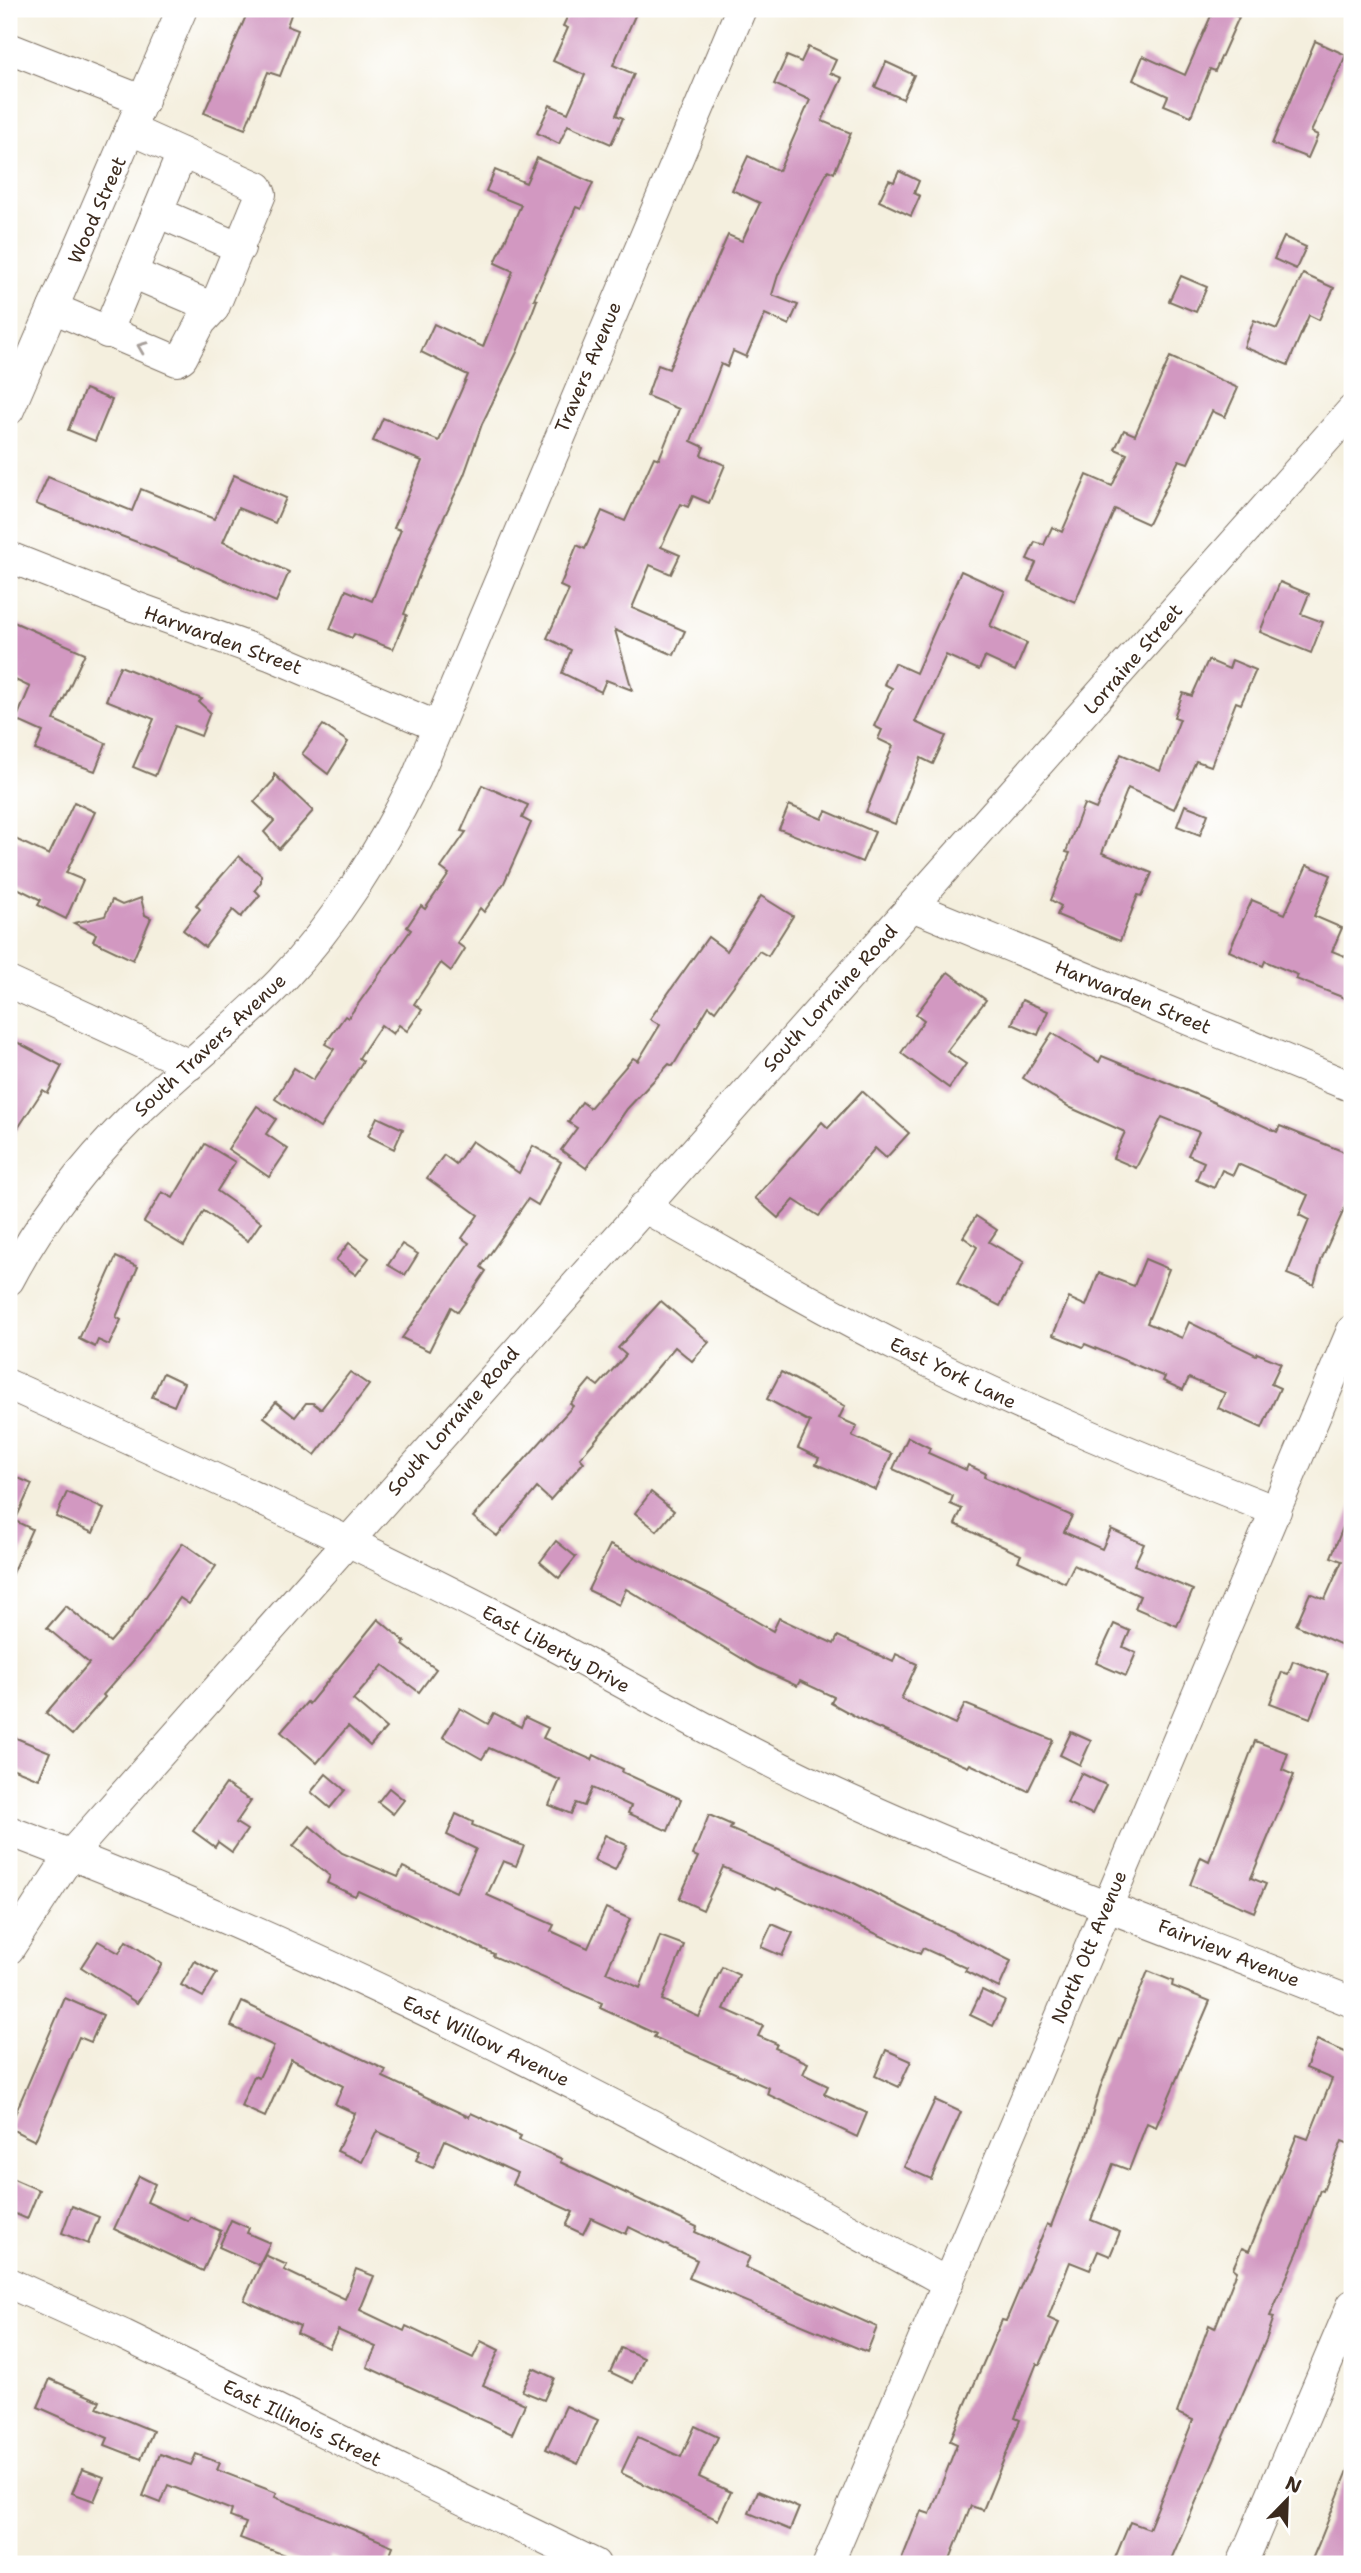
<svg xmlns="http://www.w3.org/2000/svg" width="1361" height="2573" viewBox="0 0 1361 2573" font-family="'Shantell Sans',sans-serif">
	<rect width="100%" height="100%" fill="#fff"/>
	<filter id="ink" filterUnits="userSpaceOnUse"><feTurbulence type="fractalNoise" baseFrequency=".0143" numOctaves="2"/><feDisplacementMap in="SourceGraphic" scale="14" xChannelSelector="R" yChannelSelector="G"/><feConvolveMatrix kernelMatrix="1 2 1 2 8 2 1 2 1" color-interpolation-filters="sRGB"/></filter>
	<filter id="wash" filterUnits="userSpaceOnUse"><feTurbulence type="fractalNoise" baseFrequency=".00686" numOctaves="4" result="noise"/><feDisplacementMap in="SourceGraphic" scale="28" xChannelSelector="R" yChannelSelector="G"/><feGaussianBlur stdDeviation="1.57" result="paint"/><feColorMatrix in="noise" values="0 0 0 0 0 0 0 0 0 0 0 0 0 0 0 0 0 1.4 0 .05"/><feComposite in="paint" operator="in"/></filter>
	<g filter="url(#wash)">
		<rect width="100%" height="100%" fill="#f4efde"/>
		<g id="blocks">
			<!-- building -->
			<g fill="#d298c1">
				<polygon points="249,9 293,9 287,26 298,30 280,76 268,72 245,129 204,113"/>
				<polygon points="571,9 638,9 613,65 634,74 616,115 623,118 611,144 568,125 559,144 537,133 550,105 568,113 585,75 553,61 568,28 563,26"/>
				<polygon points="1214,9 1239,17 1215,71 1210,69 1191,116 1164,105 1168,96 1133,80 1143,56 1185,75"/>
				<polygon points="1315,41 1346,55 1311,132 1318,135 1308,158 1272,144"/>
				<polygon points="808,47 836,60 830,73 842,78 822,121 851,133 834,173 828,170 778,275 772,295 798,305 789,325 765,314 746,357 733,351 727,367 721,364 691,441 704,447 701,455 725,465 709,503 693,496 688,507 681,504 661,547 680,555 671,574 650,565 632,608 685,631 674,655 615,630 632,690 606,680 601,692 562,673 571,650 547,638 569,590 560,586 577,545 585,549 602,511 625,521 654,457 659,459 679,409 647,396 658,365 669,369 728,235 742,241 760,203 732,190 748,156 779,171 810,100 774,84 787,56 801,62"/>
				<polygon points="886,62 914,75 903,99 875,87"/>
				<polygon points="537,158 593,183 581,209 576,207 534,299 537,300 517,352 482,424 464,475 432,543 404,614 407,615 393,649 354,634 352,638 330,629 346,590 372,601 401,530 394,528 422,461 373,441 383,418 439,441 468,375 421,352 434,324 483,347 513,271 495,263 521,205 486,191 495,170 526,183"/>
				<polygon points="899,171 919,181 914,193 920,196 911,216 879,201 889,180 894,182"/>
				<polygon points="1284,237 1306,247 1296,269 1274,259"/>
				<polygon points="1303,274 1334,288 1319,320 1309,315 1288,365 1244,347 1254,320 1277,329"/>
				<polygon points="1181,276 1207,287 1196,312 1169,301"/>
				<polygon points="1170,357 1238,388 1225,417 1212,411 1188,463 1179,460 1148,524 1115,509 1075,602 1028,581 1036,563 1027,559 1035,542 1044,545 1052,527 1062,532 1087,475 1112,486 1127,454 1115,449 1124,430 1135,435"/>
				<polygon points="85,389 112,400 95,441 68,430"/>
				<polygon points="234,475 286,498 275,523 238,508 223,542 289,572 276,602 153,548 36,504 48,477 132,511 141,489 214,519"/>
				<polygon points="961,571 1005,591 990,626 1027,643 1015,671 985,657 979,670 946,655 915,722 946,736 933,764 921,758 895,824 866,812 893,746 878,739 882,730 874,726 892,688 884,684 894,663 916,673"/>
				<polygon points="1280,582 1309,594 1301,614 1323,622 1311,653 1260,632"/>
				<polygon points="9,620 85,653 54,720 106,743 95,771 35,750 43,732 16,720 30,687 9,677"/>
				<polygon points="1208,660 1229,669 1232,660 1256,670 1241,704 1236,702 1211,766 1196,761 1174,809 1128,788 1102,853 1152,873 1142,896 1138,895 1120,941 1057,915 1061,906 1051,900 1070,853 1066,852 1084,804 1096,809 1121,754 1160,771 1180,719 1174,717 1183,693 1192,696"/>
				<polygon points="120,666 202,699 199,702 210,712 201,736 175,726 155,776 133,767 154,719 106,700"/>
				<polygon points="323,725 348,742 328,774 302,754"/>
				<polygon points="274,774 313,811 279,849 264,832 274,821 254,802 274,780"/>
				<polygon points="482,785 528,805 522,818 531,823 504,883 484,912 480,908 457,943 465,949 451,971 441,963 414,1004 422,1010 407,1031 399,1025 393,1034 381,1025 359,1058 363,1061 320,1128 275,1099 294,1068 313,1080 334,1049 325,1044 345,1016 348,1018 411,930 407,927 421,906 425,909 449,874 441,868 466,832 461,831"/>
				<polygon points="74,802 95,812 66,873 83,880 66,919 38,905 41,900 9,884 9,836 49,855"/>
				<polygon points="789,805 822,819 826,811 875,832 862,862 779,829"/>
				<polygon points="1185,805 1208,814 1200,835 1177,826"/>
				<polygon points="239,856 261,875 261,882 255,890 260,895 241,917 233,910 205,947 183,930 200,909 196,905"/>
				<polygon points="1307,865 1331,875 1314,916 1342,928 1332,951 1352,959 1352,1001 1296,979 1298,975 1265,961 1263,966 1229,951 1252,900 1285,914"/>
				<polygon points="761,896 793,916 768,956 759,951 715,1011 709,1006 673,1066 669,1064 627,1109 586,1168 561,1150 577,1128 568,1122 582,1102 590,1108 633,1058 638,1061 660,1025 650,1019 708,937 727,951"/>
				<polygon points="141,898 145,915 151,918 133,960 93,941 96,934 74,923 105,916 112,900 122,905"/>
				<polygon points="948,972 986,1000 947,1051 966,1064 949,1088 901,1053 924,1020 916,1014"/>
				<polygon points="1022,1000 1048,1011 1038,1035 1012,1024"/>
				<polygon points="1052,1033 1099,1062 1102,1056 1202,1097 1277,1132 1280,1126 1352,1155 1352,1192 1322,1258 1314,1285 1287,1274 1309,1220 1299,1215 1308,1195 1238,1164 1233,1175 1222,1170 1214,1188 1196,1180 1204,1162 1188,1155 1199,1132 1162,1117 1136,1168 1113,1158 1125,1132 1071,1108 1023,1078"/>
				<polygon points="9,1038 62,1066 48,1093 43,1090 9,1142"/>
				<polygon points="862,1091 909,1133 886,1158 875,1148 819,1216 794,1200 778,1218 755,1198 822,1122 828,1128"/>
				<polygon points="257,1106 276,1119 266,1134 288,1149 269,1177 228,1149"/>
				<polygon points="377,1117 403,1129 394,1149 368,1136"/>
				<polygon points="472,1141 519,1173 533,1146 561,1162 538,1205 528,1199 481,1267 486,1271 458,1312 451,1307 429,1351 402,1338 469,1243 462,1238 478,1215 427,1178 444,1155 456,1164"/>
				<polygon points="205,1144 235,1162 217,1191 261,1222 248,1241 204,1211 184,1246 144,1222 162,1192 173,1198"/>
				<polygon points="976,1216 997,1230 989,1242 1024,1262 1000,1306 957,1284 977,1247 963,1237"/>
				<polygon points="349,1243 369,1258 356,1275 336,1260"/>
				<polygon points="402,1244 418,1254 405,1275 388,1265"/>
				<polygon points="116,1257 138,1267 116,1317 121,1320 109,1345 98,1340 95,1347 79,1339"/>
				<polygon points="1145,1259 1169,1269 1147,1323 1182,1338 1189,1322 1256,1355 1257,1353 1281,1363 1271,1384 1280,1388 1262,1428 1218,1408 1225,1393 1189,1378 1183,1390 1163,1381 1165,1377 1085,1344 1083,1347 1053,1335 1069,1298 1086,1306 1099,1273 1134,1286"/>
				<polygon points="661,1301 709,1342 692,1361 675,1347 580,1458 584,1462 550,1500 537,1488 497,1536 473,1517 573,1406 570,1404 590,1380 598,1386 626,1355 618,1348"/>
				<polygon points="350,1372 369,1385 315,1455 264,1417 276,1402 295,1417 306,1403 313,1403 321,1409"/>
				<polygon points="781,1372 845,1406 839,1418 857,1426 852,1436 892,1454 876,1490 816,1464 819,1458 798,1448 810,1422 767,1399"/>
				<polygon points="163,1373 184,1383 174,1406 152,1397"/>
				<polygon points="908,1437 930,1448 928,1453 966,1470 968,1465 985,1473 984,1477 1072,1516 1064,1532 1102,1549 1111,1529 1144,1544 1134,1565 1193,1590 1177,1626 1135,1608 1140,1596 1074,1565 1065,1583 1018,1561 1021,1555 955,1524 962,1509 950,1504 953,1496 893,1469"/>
				<polygon points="9,1474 32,1484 15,1521 32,1529 9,1580"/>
				<polygon points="67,1492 104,1509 93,1533 56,1517"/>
				<polygon points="651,1492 674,1511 657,1531 635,1513"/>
				<polygon points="1352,1505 1352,1623 1342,1645 1296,1625 1310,1593 1325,1599 1342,1561 1331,1557"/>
				<polygon points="556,1541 576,1557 559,1578 540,1562"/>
				<polygon points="183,1543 216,1566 189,1604 180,1598 148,1644 103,1695 105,1697 72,1735 46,1713 89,1663 47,1628 66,1606 110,1642 131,1618"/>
				<polygon points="610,1545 709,1594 773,1631 779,1618 834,1644 838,1636 893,1662 896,1654 917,1664 901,1699 955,1724 965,1704 1053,1740 1028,1791 970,1764 968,1767 873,1726 831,1703 834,1697 800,1681 797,1686 758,1668 626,1589 619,1605 588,1590"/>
				<polygon points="378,1619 405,1642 403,1645 436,1669 419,1692 383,1665 353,1700 386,1728 370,1746 348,1726 317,1763 281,1732 307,1702 309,1704"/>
				<polygon points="1114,1624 1130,1631 1123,1647 1136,1653 1126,1676 1096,1663"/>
				<polygon points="1293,1661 1328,1674 1310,1718 1270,1703 1282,1672 1288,1674"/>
				<polygon points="460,1708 488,1724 494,1713 521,1727 525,1717 548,1728 543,1738 592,1760 594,1755 623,1769 622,1772 681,1799 668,1831 628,1813 631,1806 592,1788 584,1806 576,1803 571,1814 549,1805 560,1780 489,1748 482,1759 443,1737"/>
				<polygon points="1071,1732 1091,1741 1080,1765 1060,1755"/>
				<polygon points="9,1735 50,1752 39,1779 9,1767"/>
				<polygon points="1255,1741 1288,1753 1282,1770 1294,1775 1251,1878 1266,1884 1254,1912 1190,1885 1201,1857 1209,1861"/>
				<polygon points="1081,1773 1106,1785 1092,1814 1067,1803"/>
				<polygon points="326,1774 345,1790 330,1808 311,1792"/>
				<polygon points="226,1784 251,1801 236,1823 247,1830 232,1852 218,1842 215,1847 193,1831"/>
				<polygon points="389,1788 404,1800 393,1814 378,1802"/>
				<polygon points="456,1814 473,1822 472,1825 524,1846 516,1866 503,1861 487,1895 554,1925 551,1931 588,1948 606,1908 630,1919 606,1972 640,1988 660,1936 684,1945 662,2000 699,2017 722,1967 739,1975 724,2009 763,2026 758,2036 777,2044 775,2048 808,2063 803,2074 828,2086 824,2094 867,2113 857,2137 767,2094 769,2088 654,2037 656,2034 600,2008 602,2003 493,1956 494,1954 358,1891 355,1896 327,1883 330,1876 293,1846 310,1826 342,1853 398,1877 403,1867 456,1892 476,1849 447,1835"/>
				<polygon points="709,1815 732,1825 730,1829 852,1882 1011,1961 999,1988 965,1971 967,1968 923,1948 920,1954 777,1888 776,1890 723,1867 703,1910 679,1899 698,1857 693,1855"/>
				<polygon points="605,1835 627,1845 615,1870 594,1860"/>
				<polygon points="772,1924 793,1933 782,1956 761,1947"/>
				<polygon points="98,1941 119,1953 126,1941 162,1964 137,2003 81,1967"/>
				<polygon points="195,1961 217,1973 203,1997 181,1985"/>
				<polygon points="1148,1971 1173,1981 1172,1986 1210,2001 1156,2127 1147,2123 1129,2170 1113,2164 1091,2220 1120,2232 1110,2256 1098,2251 1090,2270 1070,2262 1048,2318 1059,2323 1040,2365 1037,2363 1015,2418 1020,2420 983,2510 971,2506 948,2564 900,2564 921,2511 930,2514 957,2444 950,2441 960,2417 1002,2320 1006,2321 1047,2224 1051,2226 1086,2136 1100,2088"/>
				<polygon points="982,1990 1005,2001 993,2026 970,2015"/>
				<polygon points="65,1998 103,2015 91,2042 79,2037 35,2141 9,2128"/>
				<polygon points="242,2002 386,2070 383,2077 469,2117 471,2113 521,2136 519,2140 562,2159 560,2162 697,2227 695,2232 750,2257 745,2267 877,2327 867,2352 689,2278 697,2260 629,2227 626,2234 591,2218 583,2234 566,2226 573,2212 512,2184 517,2173 445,2140 433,2168 416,2160 420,2151 377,2131 362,2162 337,2151 355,2113 335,2104 343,2086 291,2059 265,2117 241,2106 254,2076 259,2078 274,2046 231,2026"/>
				<polygon points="1317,2040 1352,2055 1352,2145 1342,2141 1323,2191 1320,2190 1299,2249 1270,2316 1274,2317 1266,2340 1169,2564 1130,2564 1115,2558 1130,2522 1149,2529 1193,2420 1177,2413 1209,2325 1215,2328 1237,2271 1233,2268 1242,2248 1249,2251 1297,2135 1308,2139 1332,2079 1306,2068"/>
				<polygon points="886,2050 911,2061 899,2087 875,2076"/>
				<polygon points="935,2100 961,2112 931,2179 904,2167"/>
				<polygon points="139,2176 155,2184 147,2202 188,2221 190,2217 221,2231 203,2271 114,2229"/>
				<polygon points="9,2177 39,2190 27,2219 9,2211"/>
				<polygon points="72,2206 99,2217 88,2244 62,2233"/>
				<polygon points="231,2220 249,2228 247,2233 270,2243 259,2265 219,2247"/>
				<polygon points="265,2255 287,2265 284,2270 345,2299 356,2269 374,2276 360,2310 404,2331 406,2326 473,2358 481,2341 499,2350 483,2385 525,2404 512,2434 367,2367 376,2347 338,2330 329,2348 297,2333 300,2326 244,2300"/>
				<polygon points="621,2348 644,2358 633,2383 610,2372"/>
				<polygon points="533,2368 554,2378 544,2400 522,2391"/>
				<polygon points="50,2379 100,2401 97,2408 153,2431 141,2459 105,2445 108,2438 38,2407"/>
				<polygon points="566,2406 598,2420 578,2464 546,2449"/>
				<polygon points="695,2426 718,2437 699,2477 731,2492 718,2520 621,2473 638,2437 681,2457"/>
				<polygon points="160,2454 191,2465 196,2454 220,2463 217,2470 277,2493 275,2497 393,2546 386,2564 352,2564 330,2556 326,2564 308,2564 240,2538 246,2523 230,2517 232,2510 168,2485 161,2503 143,2496"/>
				<polygon points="1351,2463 1352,2564 1310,2564 1319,2543"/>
				<polygon points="82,2469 104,2477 94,2501 72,2493"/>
				<polygon points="758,2491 799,2508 790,2530 749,2513"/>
			</g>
		</g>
	</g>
	<g filter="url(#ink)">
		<use href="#blocks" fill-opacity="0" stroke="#7c6f61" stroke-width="2"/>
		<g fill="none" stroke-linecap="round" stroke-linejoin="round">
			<defs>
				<g id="minor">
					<polyline points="9,48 144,101"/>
					<polyline points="157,212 240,248"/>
					<polyline points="132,273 214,308"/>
					<polyline points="53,308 177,361 182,358 201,322 214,308 261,194 258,187 131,130"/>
					<polyline points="107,333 182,153"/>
					<polyline points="9,410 182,9"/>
					<polyline points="9,557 136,607 272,656 436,726"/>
					<polyline points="914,907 1352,1087"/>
					<polyline points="9,982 190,1065"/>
					<path d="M643,1207C729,1254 813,1305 900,1348C1023,1409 1149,1461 1276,1511"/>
					<path d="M9,1280C41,1219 85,1164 134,1115C181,1069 234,1029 280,982C337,922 379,853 416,779L741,9"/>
					<path d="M9,1385C185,1464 361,1544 532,1634C631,1686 727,1743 828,1790C1000,1870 1177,1932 1352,2002"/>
					<path d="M9,1831C335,1953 643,2117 948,2283"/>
					<polyline points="9,1949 71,1854 1352,410"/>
					<polyline points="9,2283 124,2335 595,2564"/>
					<polyline points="828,2564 1352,1330"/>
					<polyline points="1242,2564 1352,2305"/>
				</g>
			</defs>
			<!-- minor casing -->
			<use href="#minor" stroke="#7c6f61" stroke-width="32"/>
			<!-- minor -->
			<use href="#minor" stroke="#fff" stroke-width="30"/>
		</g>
		<!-- one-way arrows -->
		<defs><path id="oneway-chevron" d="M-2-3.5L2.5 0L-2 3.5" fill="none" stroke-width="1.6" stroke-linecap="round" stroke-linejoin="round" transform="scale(1.75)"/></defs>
		<use stroke="#a79f9a" href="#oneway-chevron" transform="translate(142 347) rotate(-158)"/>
	</g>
	<g text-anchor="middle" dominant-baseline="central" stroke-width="5" stroke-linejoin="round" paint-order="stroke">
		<!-- street labels -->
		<g font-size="19" fill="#3b2a1e" stroke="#fff">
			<text transform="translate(97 210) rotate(-66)">Wood Street</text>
			<text transform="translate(588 367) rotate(-67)">Travers Avenue</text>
			<text transform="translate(223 640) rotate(20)">Harwarden Street</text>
			<text transform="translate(1133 659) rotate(-49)">Lorraine Street</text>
			<text transform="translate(1133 997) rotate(22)">Harwarden Street</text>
			<text transform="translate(830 998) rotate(-48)">South Lorraine Road</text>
			<text transform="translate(210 1045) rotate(-43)">South Travers Avenue</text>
			<text transform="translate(953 1373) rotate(26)">East York Lane</text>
			<text transform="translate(453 1421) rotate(-49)">South Lorraine Road</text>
			<text transform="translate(556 1649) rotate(28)">East Liberty Drive</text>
			<text transform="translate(1089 1947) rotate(-67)">North Ott Avenue</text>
			<text transform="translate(1229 1953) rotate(22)">Fairview Avenue</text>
			<text transform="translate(486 2041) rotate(26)">East Willow Avenue</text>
			<text transform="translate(302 2423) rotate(26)">East Illinois Street</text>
		</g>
	</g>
	<!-- margin -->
	<rect width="1361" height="2573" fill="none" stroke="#fff" stroke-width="35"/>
	<!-- north arrow -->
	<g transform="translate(1287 2500) rotate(23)" stroke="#ffffff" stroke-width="5" paint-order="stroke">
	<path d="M0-5L12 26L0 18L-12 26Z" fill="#3b2a1e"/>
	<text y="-10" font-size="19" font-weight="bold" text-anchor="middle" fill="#3b2a1e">N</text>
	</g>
</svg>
